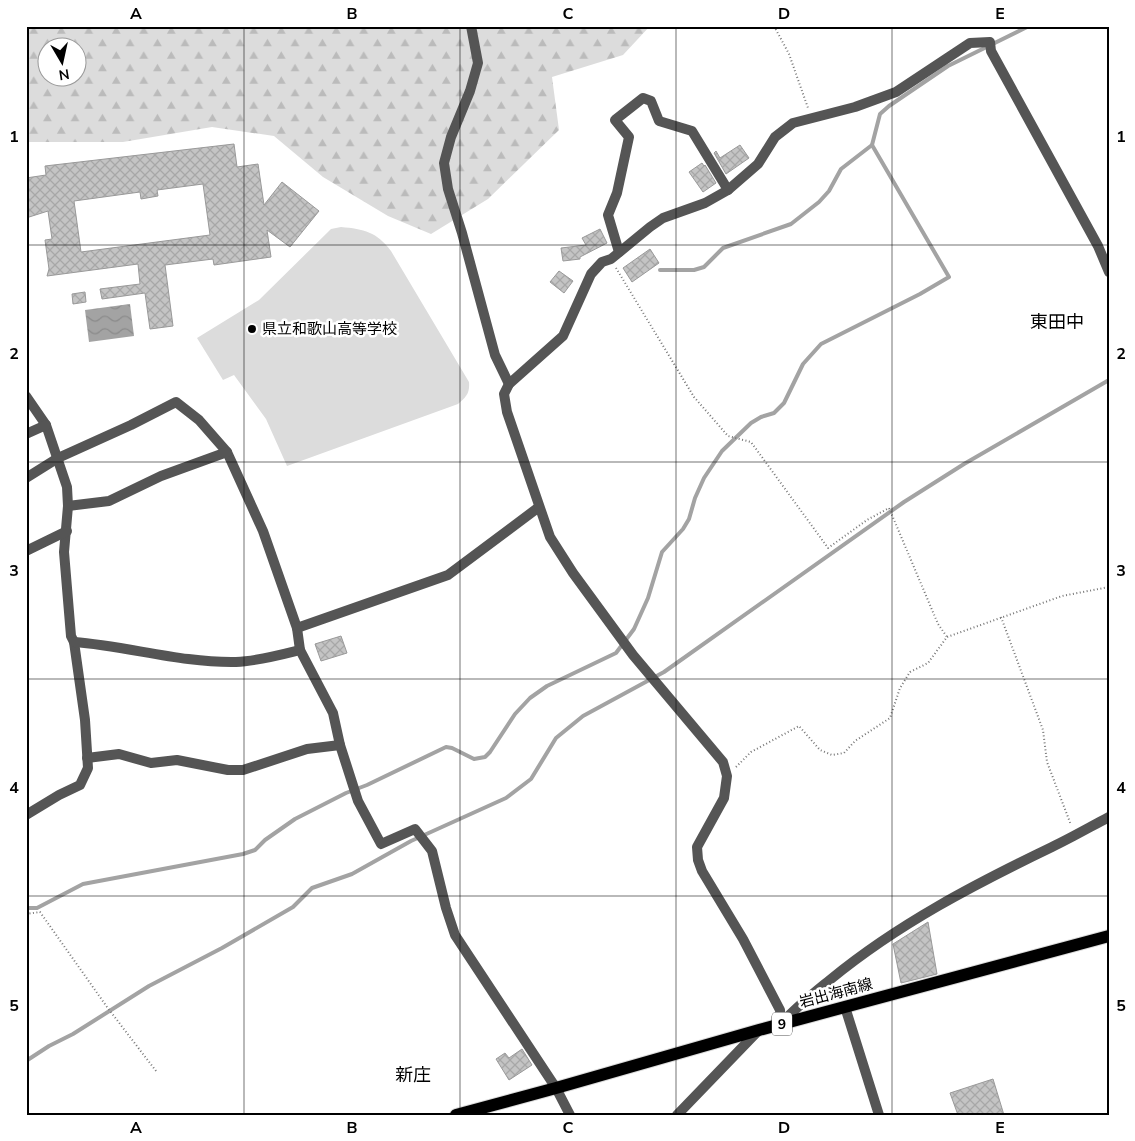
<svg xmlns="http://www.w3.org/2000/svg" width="1135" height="1141" viewBox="0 0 1135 1141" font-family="'Nunito Sans','Noto Sans JP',sans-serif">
	<defs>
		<pattern id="forest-firs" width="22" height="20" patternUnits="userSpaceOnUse" patternTransform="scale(1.25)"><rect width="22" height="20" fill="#dcdcdc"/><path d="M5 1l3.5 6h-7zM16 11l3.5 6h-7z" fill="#bbb"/></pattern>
		<pattern id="water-waves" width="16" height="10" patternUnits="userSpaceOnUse" patternTransform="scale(1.25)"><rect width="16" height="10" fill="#a3a3a3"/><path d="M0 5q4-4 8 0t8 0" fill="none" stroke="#8b8b8b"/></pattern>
		<pattern id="building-cross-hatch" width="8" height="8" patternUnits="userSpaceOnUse" patternTransform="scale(1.25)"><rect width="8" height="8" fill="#c4c4c4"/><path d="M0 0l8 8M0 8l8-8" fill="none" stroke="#a7a7a7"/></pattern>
	</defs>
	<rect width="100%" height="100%" fill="#fff"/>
	<!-- forest -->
	<path fill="url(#forest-firs)" fill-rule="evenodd" d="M26,26H650L623,55L552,77L559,130L488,199L431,234L388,216L323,177L274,136L212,127L123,142H26ZM48,48H78V78H48Z"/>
	<!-- pitch -->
	<path fill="#dcdcdc" d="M341,227C364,229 377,232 391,251L469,382C470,393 466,397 458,404L287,466L266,419L234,375L223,380L197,338L259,300L331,229Z"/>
	<!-- water -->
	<polygon fill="url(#water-waves)" points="130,304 134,336 89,342 85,310"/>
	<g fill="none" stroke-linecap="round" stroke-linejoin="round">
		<!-- stream -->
		<g stroke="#a3a3a3" stroke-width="4">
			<polyline points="660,270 694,270 704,267 723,248 791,224 819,202 829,191 841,169 872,145 880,114 889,106 948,66 1029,26"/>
			<polyline points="26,908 37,908 83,884 243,854 255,850 265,840 295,819 346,793 367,785 446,747 452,748 474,759 485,757 490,752 515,714 530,698 547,686 616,653 634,629 648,598 662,552 683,529 689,519 695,498 704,478 722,451 751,423 761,417 774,413 784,403 803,364 821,344 920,294 949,277 872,145"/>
			<polyline points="26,1061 49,1046 73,1034 149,986 222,948 293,907 312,888 352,874 411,841 506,798 531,779 556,738 583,716 664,672 904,502 964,464 1109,380"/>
		</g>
	</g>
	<!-- building -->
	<g fill="url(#building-cross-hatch)" stroke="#999" fill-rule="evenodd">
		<path d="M234,144L237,167L258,164L264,205L282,182L319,211L290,247L267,230L271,257L214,265L213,259L165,265L173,326L150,329L145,293L102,299L100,289L140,284L138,264L47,276L49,269L45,240L52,239L48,211L26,218V178L46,175L45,166ZM203,184L210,235L81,252L74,201L140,192L141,199L158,196L157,190Z"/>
		<polygon points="740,145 749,158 726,174 714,153 716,151 720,158"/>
		<polygon points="702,163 704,166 705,165 716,183 703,192 689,172"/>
		<polygon points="600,229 607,243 580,257 580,259 563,261 561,248 586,245 582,238"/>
		<polygon points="650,249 659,263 632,282 623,268"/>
		<polygon points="559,271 573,281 564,293 550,282"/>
		<polygon points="85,292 86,302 73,304 72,294"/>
		<polygon points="341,636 347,653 321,661 315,644"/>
		<polygon points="928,922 937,974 901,983 893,944"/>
		<polygon points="522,1049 532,1065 509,1080 496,1059 505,1053 509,1058"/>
		<polygon points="993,1079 1004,1115 958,1115 950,1093"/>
	</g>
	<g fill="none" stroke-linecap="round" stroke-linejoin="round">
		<defs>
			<polyline id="primary" points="456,1115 556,1088 759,1030 1109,936"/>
		</defs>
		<!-- primary casing -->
		<use href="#primary" stroke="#dbdbdb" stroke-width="14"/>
		<!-- path -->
		<g stroke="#777" stroke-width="2" stroke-dasharray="1 2.5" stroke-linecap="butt">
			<polyline points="774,26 789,54 808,108"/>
			<polyline points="616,268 694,397 728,436 751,442 828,548 867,520 889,508 938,624 947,637"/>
			<polyline points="1001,617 1043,730 1047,762 1071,825"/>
			<polyline points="736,767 751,752 799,726 820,750 832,755 844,753 855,741 890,718 900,688 910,672 928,663 947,637 1062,596 1109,587"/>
			<polyline points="26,914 40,912 107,1007 156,1071"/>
		</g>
		<!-- minor -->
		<g stroke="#555" stroke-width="10">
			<polyline points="471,26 478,63 470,91 451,137 444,163 448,189 462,233 495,355 509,384"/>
			<polyline points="619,252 608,215 617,193 629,137 615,120 643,98 651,101 659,121 692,131 728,190"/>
			<polyline points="26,396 46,425 67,487 68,506 64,552 71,636 74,642 85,720 88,768 80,785 59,795 26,815"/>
			<polyline points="26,434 46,425"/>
			<polyline points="26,478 58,458 131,425 176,402 199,420 227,452 263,531 297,628 300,650 333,713 340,745 358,801 381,844 415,829 432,851 446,908 455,935 556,1088 570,1115"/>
			<polyline points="68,506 109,501 161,476 227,452"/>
			<polyline points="26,551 67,531"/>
			<polyline points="297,628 448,575 539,507"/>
			<path d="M74,642C128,646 181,663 236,662C258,661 280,655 300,650"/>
			<polyline points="87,758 119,754 151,763 177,760 228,770 243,770 307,749 340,745"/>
			<polyline points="845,1007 879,1115"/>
			<polyline points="781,1024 780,1010 743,939 702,871 698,860 697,847 724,798 727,776 723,762 633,655 573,573 550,537 507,412 504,394 509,384 563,336 591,274 602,262 611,259 650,227 663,218 705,203 728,190 758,164 775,137 793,123 855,107 896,92 970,43 990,42 991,51 1098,246 1109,272"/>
			<path d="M781,1024C796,1007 814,993 831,979C898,924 975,884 1052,847C1071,838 1090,827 1109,817"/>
			<polyline points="677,1115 759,1030"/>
		</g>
		<!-- primary -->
		<use href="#primary" stroke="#000" stroke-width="12"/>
	</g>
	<!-- grid -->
	<path fill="none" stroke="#000" stroke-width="1" stroke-opacity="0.55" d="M244,26V1115M460,26V1115M676,26V1115M892,26V1115M26,245H1109M26,462H1109M26,679H1109M26,896H1109"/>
	<!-- markers -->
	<circle fill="#000" stroke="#fff" stroke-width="2" cx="252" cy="329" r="5"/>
	<g text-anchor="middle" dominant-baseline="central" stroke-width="5" stroke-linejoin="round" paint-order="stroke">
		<!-- shield labels -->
		<rect fill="#fff" stroke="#4c4c4c" stroke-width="1" x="772" y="1012.5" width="20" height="23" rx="4"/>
		<g font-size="14" font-weight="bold" fill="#000">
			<text x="782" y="1024">9</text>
		</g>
		<!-- poi labels -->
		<g font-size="15" fill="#000" stroke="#fff" text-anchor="start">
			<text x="262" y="329">県立和歌山高等学校</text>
		</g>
		<!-- street labels -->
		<g font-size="15" fill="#000" stroke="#fff">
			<text transform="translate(836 993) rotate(-15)">岩出海南線</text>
		</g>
		<!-- quarter labels -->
		<g font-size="18" fill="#000" stroke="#fff">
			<text x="1057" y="322">東田中</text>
			<text x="413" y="1075">新庄</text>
		</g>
	</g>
	<!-- border -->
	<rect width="1135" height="1141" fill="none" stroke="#ffffff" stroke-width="55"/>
	<!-- north arrow -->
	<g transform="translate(62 62) rotate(171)"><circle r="24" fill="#ffffff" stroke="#999999"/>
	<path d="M0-4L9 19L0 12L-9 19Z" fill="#000000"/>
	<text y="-8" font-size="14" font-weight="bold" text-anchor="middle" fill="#000000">N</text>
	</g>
	<rect x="28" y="28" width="1080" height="1086" fill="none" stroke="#000" stroke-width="2"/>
	<g font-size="16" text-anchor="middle" font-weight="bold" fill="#000">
		<text x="136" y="19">A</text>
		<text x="352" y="19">B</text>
		<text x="568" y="19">C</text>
		<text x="784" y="19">D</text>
		<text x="1000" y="19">E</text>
		<text x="14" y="142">1</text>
		<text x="1121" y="142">1</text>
		<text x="14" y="359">2</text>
		<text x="1121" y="359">2</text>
		<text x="14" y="576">3</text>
		<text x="1121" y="576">3</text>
		<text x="14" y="793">4</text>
		<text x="1121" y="793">4</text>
		<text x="14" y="1011">5</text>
		<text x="1121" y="1011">5</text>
		<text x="136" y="1133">A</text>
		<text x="352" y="1133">B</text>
		<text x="568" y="1133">C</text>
		<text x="784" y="1133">D</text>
		<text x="1000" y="1133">E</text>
	</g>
</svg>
